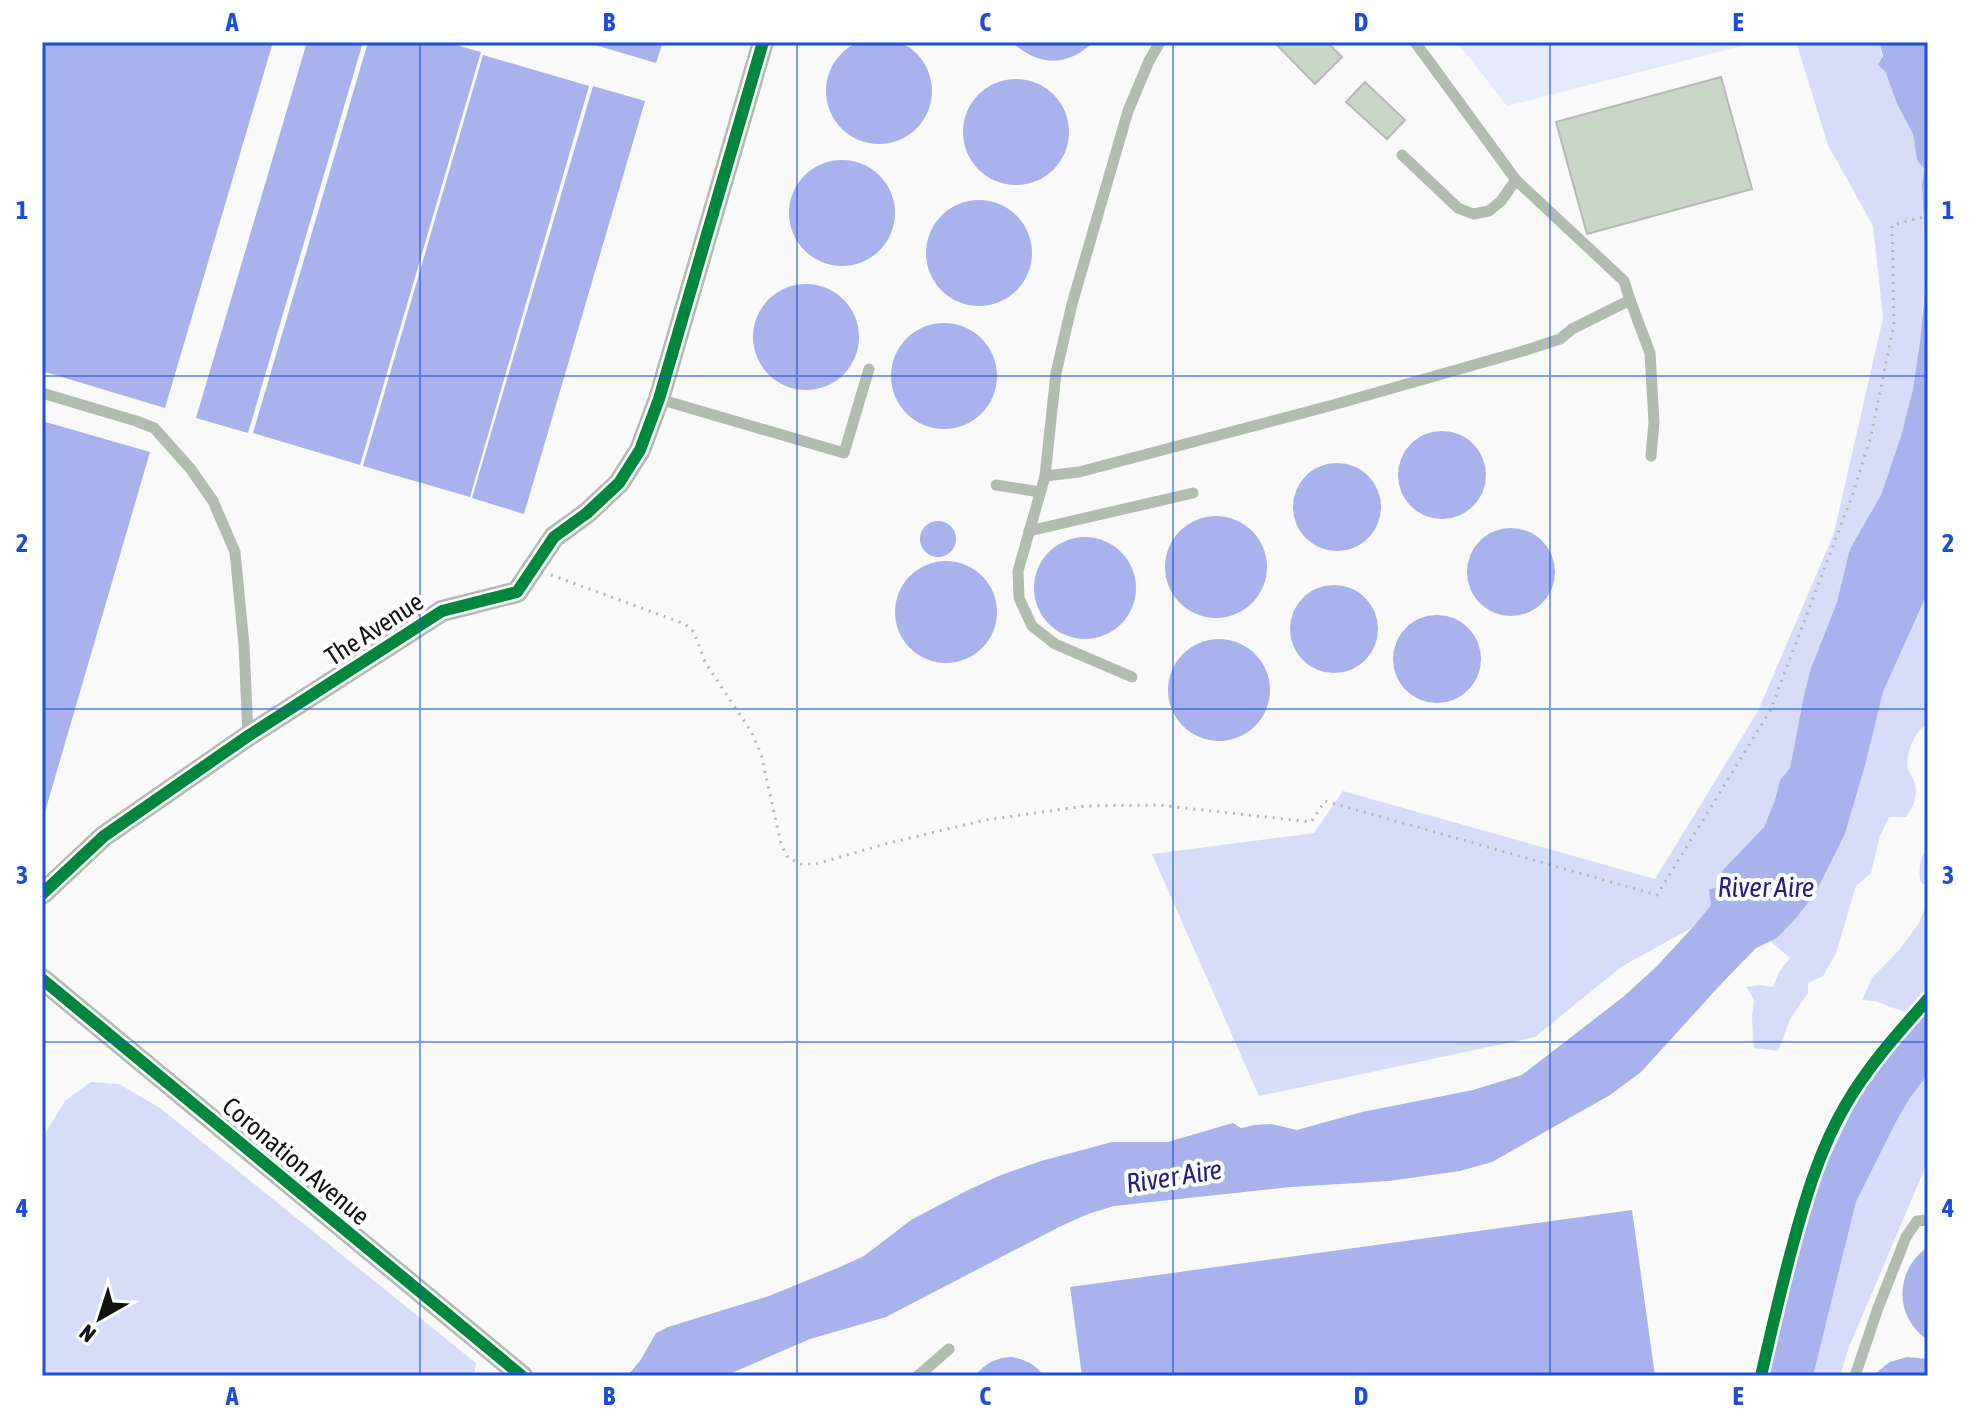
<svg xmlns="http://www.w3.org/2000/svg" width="1970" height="1418" viewBox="0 0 1970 1418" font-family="'Asap Condensed',sans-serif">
	<rect width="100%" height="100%" fill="#f8f9f8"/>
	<!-- green -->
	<polygon fill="#e5e9fb" points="1457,42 1757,42 1507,106"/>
	<!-- forest -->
	<g fill="#d7ddf9">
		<polygon points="1796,42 1879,42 1885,71 1897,104 1913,134 1917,160 1924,169 1922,185 1926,267 1920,341 1913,389 1901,436 1881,495 1867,522 1844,577 1837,602 1811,668 1804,695 1790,768 1780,780 1775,800 1764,827 1722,871 1724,884 1711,905 1693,927 1621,967 1535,1037 1259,1096 1152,854 1314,833 1343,791 1655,879 1758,711 1834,533 1883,318 1873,226 1828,145"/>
		<path d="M1928,592V723C1915,731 1905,753 1908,769C1909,773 1912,776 1914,781C1919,794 1914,805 1906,817H1889L1880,836L1871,873L1856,886L1836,953L1823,976L1808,983V993L1790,1019L1778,1051L1754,1048L1752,1018L1754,999L1746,987L1761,985L1773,987L1779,972L1790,958L1770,941L1777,938L1816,892L1845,834L1866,762L1883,692Z"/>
		<path d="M1928,848V886L1921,883C1918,871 1919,856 1928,848Z"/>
		<polygon points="1928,900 1928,991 1907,1013 1875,1001 1862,1000 1872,978 1900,949 1919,923"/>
		<polygon points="1928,1074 1928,1161 1849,1347 1840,1376 1813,1376 1856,1202 1898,1118 1910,1098"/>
		<polygon points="91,1082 119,1084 160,1108 476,1363 474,1376 42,1376 42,1138 65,1101"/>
	</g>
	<!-- water -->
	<g fill="#a9b2ec">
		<circle cx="879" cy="91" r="53"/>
		<polygon points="42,42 273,42 165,408 42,371"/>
		<polygon points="307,42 363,42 248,433 196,418"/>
		<polygon points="368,42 445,42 481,52 360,465 253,433"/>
		<polygon points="585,42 663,42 656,63"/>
		<path d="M1012,42H1093C1068,67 1038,67 1012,42Z"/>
		<polygon points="1879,42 1928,42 1928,592 1883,692 1866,762 1845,834 1816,892 1797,917 1777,938 1756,948 1722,983 1641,1072 1610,1095 1492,1162 1460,1171 1389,1181 1291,1187 1114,1206 1088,1214 1061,1226 886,1317 810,1339 734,1372 729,1376 627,1376 640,1361 656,1333 668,1327 769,1296 840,1267 864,1256 911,1220 966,1191 1001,1175 1041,1161 1112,1142 1168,1142 1233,1123 1241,1128 1255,1125 1271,1124 1297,1130 1362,1112 1473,1090 1522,1075 1623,997 1656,967 1693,927 1711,905 1709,890 1724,884 1722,871 1764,827 1775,800 1780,780 1790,768 1804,695 1811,668 1837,602 1850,549 1881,495 1901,436 1913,389 1920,341 1924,301 1926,267 1922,185 1924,169 1917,160 1913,134 1897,104 1885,71 1878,65 1883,56"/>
		<polygon points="483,55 589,86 470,497 363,466"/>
		<circle cx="1016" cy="132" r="53"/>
		<polygon points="593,86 645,101 524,514 472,498"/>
		<circle cx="842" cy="213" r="53"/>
		<circle cx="979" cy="253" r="53"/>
		<circle cx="806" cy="337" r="53"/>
		<circle cx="944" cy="376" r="53"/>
		<polygon points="42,421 150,452 42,822"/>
		<circle cx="1442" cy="475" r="44"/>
		<circle cx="1337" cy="507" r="44"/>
		<circle cx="1216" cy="567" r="51"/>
		<circle cx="938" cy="539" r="18"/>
		<circle cx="1511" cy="572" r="44"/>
		<circle cx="1085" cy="588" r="51"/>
		<circle cx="946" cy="612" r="51"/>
		<circle cx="1334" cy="629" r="44"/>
		<circle cx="1437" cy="659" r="44"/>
		<circle cx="1219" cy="690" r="51"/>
		<polygon points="1928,1007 1928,1074 1910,1098 1898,1118 1856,1202 1813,1376 1767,1376 1815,1187 1862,1090"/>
		<polygon points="1632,1210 1655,1376 1082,1376 1070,1287"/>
		<path d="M1928,1247V1340C1893,1317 1895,1269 1928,1247Z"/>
		<path d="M1011,1357C1025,1359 1035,1364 1044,1376H975C985,1363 996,1358 1011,1357Z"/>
		<polygon points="1907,1357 1928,1359 1928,1376 1872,1376 1890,1362"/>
	</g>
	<!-- building -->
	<g fill="#c8d6c6" stroke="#b7b8b7" stroke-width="2">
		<polygon points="1274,42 1327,42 1342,57 1315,84"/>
		<polygon points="1721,77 1752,189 1587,234 1556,122"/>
		<polygon points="1365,82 1405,120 1387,139 1346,102"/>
	</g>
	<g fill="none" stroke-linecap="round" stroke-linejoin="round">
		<!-- path -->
		<polyline stroke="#b2b8b2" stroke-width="3" stroke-dasharray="2 6" stroke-linecap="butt" points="551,575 685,624 694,632 705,662 752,733 761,754 781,844 788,858 801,864 816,864 885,844 985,820 1085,806 1158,805 1311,822 1325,801 1657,895 1770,711 1852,496 1871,436 1894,323 1892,225 1928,216"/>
		<!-- service -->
		<g stroke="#b2bcb1" stroke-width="11">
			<polyline points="1402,155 1458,208 1473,214 1489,211 1501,201 1516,180"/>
			<polyline points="1630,300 1650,353 1654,422 1651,456"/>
			<polyline points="42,393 136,421 154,428 190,468 213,501 235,552 244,645 248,735"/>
			<polyline points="659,399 844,453 869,369"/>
			<polyline points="1045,476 1079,472 1333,405 1523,351 1560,339 1572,329 1630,300 1624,281 1516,180 1415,42"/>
			<polyline points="996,485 1040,492"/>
			<polyline points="1029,531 1193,493"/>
			<polyline points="1132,677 1055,644 1032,626 1019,598 1018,571 1045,476 1056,373 1072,304 1128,111 1149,61 1160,42"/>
			<polyline points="918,1376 949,1349"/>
			<polyline points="1855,1376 1878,1308 1906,1237 1917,1221 1928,1220"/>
		</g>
		<!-- minor -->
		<g stroke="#b2bcb1" stroke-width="22">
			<polyline points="42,894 104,836 248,736 442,611 517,592 554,537 587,513 619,483 640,450 659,399 763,42"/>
			<polyline points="42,979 522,1376"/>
		</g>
		<defs>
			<g id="cycleway">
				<polyline points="42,894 104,836 248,736 442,611 517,592 554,537 587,513 619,483 640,450 659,399 763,42"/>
				<polyline points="42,979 522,1376"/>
				<path d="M1761,1376C1771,1332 1781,1288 1793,1244C1806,1196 1820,1149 1845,1106C1868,1066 1898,1033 1928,999"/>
			</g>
		</defs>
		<!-- cycleway casing -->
		<use href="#cycleway" stroke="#fff" stroke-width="17"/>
		<!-- cycleway -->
		<use href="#cycleway" stroke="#00873e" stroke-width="12"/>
	</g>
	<!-- grid -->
	<path fill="none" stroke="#1d4ed8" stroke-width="2" stroke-opacity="0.55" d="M420,42V1376M797,42V1376M1173,42V1376M1550,42V1376M42,376H1928M42,709H1928M42,1042H1928"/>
	<g text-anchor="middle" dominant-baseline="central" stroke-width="8" stroke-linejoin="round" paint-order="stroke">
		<!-- street labels -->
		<g font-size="26" fill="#111211" stroke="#fff">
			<text transform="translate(374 629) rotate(-33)">The Avenue</text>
			<text transform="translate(296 1161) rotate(40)">Coronation Avenue</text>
		</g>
		<!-- water labels -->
		<g font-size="28" font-style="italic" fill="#251f7e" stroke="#fff">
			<text x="1766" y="887">River Aire</text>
			<text transform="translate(1174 1176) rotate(-9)">River Aire</text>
		</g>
	</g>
	<!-- border -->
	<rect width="1970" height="1418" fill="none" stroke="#ffffff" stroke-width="88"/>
	<!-- north arrow -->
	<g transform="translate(100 1318) rotate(219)" stroke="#ffffff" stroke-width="6" paint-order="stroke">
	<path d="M0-6L14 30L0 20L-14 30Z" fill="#111211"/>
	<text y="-12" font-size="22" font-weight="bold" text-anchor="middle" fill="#111211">N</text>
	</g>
	<rect x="44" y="44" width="1882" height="1330" fill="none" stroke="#1d4ed8" stroke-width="3"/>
	<g font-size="26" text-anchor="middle" font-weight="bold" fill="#1d4ed8">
		<text x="232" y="31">A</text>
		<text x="609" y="31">B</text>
		<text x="985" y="31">C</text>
		<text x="1361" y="31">D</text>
		<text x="1738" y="31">E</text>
		<text x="22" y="219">1</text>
		<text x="1948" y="219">1</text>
		<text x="22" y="552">2</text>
		<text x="1948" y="552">2</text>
		<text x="22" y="884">3</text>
		<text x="1948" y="884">3</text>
		<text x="22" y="1217">4</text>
		<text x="1948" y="1217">4</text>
		<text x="232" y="1405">A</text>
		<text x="609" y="1405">B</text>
		<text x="985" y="1405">C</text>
		<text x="1361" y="1405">D</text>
		<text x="1738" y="1405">E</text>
	</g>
</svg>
